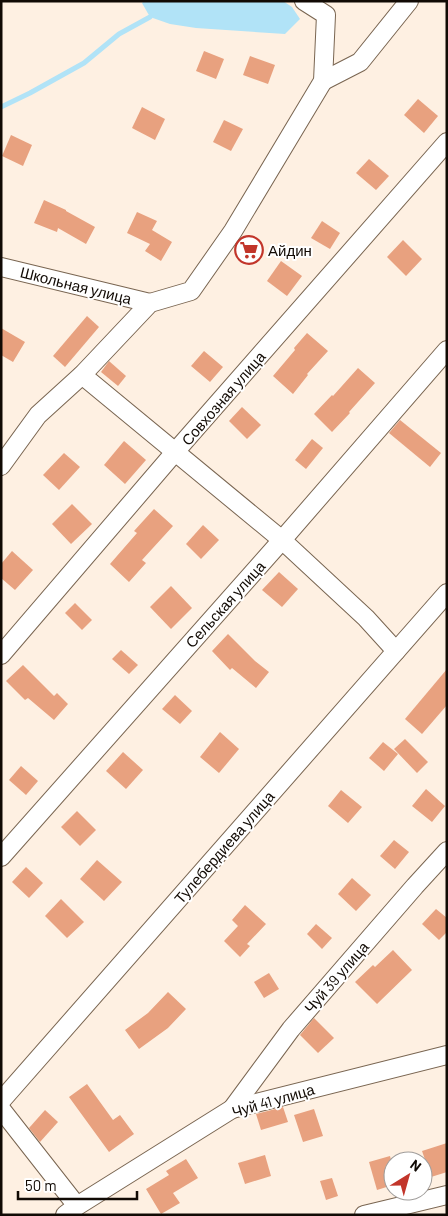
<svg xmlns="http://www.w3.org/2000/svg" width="448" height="1216" viewBox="0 0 448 1216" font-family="Barlow,sans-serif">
	<rect width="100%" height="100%" fill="#fef0e2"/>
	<!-- water -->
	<polygon fill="#b1e3f7" points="144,1 283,1 292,7 300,19 285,34 196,28 170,24 150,17 142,3"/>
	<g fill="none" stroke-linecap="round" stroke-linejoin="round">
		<!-- stream -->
		<polyline stroke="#b1e3f7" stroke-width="5" points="1,107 30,93 84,63 119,34 150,17"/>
	</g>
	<!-- building -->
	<g fill="#e8a17f">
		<polygon points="204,51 224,59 216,79 196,71"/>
		<polygon points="250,56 275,65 268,84 243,75"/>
		<polygon points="418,99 438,116 424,133 404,115"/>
		<polygon points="142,107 165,119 155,140 132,128"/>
		<polygon points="224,120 243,129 231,151 213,142"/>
		<polygon points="11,135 32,145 23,166 2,156"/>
		<polygon points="369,159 389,176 376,190 356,173"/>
		<polygon points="44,200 66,210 66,211 95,227 86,244 58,228 57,232 34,223"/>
		<polygon points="137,212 157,221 152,230 172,242 161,261 145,251 150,244 127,233"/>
		<polygon points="322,221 340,233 330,249 311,238"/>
		<polygon points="403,240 422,259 406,276 387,257"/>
		<polygon points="281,261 302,276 287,296 267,281"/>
		<polygon points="87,316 99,327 65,367 53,356"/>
		<polygon points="1,328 25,342 13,362 1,355"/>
		<polygon points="307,333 328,351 307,374 308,375 293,394 273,376 295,350 294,348"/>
		<polygon points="204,351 223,367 210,382 191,366"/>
		<polygon points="109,361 126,376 118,386 101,372"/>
		<polygon points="358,368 375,383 349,412 350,413 332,432 314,414 332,395 333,396"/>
		<polygon points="242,407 261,425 247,439 229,421"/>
		<polygon points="400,420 441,453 430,467 389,433"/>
		<polygon points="312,439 323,448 306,469 295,460"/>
		<polygon points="124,441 146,460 125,484 104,465"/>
		<polygon points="64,453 80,467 59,490 43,475"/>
		<polygon points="72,504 92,524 71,544 52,524"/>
		<polygon points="154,509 173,526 142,560 146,563 129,582 110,564 137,533 134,531"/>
		<polygon points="203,525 219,540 201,559 186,544"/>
		<polygon points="12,551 33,570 15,590 1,578 1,564"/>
		<polygon points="279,572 298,589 282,607 262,590"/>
		<polygon points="171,586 192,608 171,629 150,607"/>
		<polygon points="75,603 92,620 82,630 65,613"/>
		<polygon points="228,634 255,661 269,672 256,688 232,668 230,670 212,651"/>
		<polygon points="121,650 138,665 129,674 112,659"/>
		<polygon points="23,665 54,696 57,693 68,704 54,720 28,698 25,700 6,681"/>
		<polygon points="447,669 447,705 422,734 405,719"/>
		<polygon points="175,695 192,711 180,724 162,709"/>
		<polygon points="220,732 239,749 219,773 200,757"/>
		<polygon points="405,739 428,762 417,773 394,749"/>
		<polygon points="383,742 398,754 384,771 369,758"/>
		<polygon points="123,752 143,770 126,789 106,771"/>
		<polygon points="21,766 38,781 26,795 9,780"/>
		<polygon points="426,789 445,806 432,822 412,806"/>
		<polygon points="341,790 362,807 348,823 328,806"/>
		<polygon points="77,811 96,830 80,846 61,827"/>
		<polygon points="394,840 409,852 395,869 380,856"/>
		<polygon points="97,860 122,882 104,901 80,879"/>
		<polygon points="26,867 43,883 29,898 12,882"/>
		<polygon points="352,878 371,895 356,911 338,894"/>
		<polygon points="61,899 84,922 67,938 45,916"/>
		<polygon points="245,905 266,924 247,944 250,946 240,957 224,941 238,926 232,920"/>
		<polygon points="436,909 447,918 447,932 439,940 422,924"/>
		<polygon points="316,924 332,938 322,949 307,934"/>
		<polygon points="393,950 412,970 377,1004 355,982 373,965 375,967"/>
		<polygon points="269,973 279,989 264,998 254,982"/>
		<polygon points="168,992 186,1009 168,1028 139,1049 125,1030 148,1013"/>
		<polygon points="314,1018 334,1038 318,1053 300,1035"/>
		<polygon points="87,1084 113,1120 120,1115 134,1134 109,1152 69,1097"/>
		<polygon points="283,1107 288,1122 261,1130 256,1114"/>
		<polygon points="314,1109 323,1136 303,1142 294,1115"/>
		<polygon points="45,1110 58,1122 40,1142 29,1128"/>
		<polygon points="447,1143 447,1172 431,1177 422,1151"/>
		<polygon points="265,1155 271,1176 245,1184 238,1163"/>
		<polygon points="390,1156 393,1167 393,1185 377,1190 369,1162"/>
		<polygon points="186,1159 198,1178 173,1193 180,1203 161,1214 146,1189 169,1175 166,1171"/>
		<polygon points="332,1178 338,1196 326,1200 320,1181"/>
	</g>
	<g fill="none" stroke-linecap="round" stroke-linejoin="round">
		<defs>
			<g id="street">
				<polyline points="323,81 360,62 409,1"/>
				<polyline points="1,267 150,303"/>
				<polyline points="82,375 282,540 366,618 396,651"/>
				<polyline points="1,466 38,415 82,375 150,303 191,291 233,231 323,81 326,15 304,1"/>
				<polyline points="1,655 175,452 447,142"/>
				<polyline points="1,857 282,540 447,350"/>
				<polyline points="1,1101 447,593"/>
				<polyline points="1,1109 77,1206"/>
				<polyline points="232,1109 291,1029 415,886 447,851"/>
				<polyline points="65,1215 77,1206 232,1109 447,1055"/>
				<polyline points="364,1215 447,1195"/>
			</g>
		</defs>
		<!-- street casing -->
		<use href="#street" stroke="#796551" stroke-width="20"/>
		<!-- street -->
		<use href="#street" stroke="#fff" stroke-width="18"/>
	</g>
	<!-- icons -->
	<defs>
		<symbol id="supermarket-ring" viewBox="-11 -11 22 22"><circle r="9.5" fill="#fff" stroke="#c2352a" stroke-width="1.5"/><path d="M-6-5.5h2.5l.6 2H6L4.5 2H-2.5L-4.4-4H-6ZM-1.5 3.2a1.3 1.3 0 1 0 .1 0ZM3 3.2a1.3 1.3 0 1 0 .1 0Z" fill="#c2352a"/></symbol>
	</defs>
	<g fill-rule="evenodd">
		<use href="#supermarket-ring" x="233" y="234" width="32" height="32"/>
	</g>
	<g text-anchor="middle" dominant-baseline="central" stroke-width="4" stroke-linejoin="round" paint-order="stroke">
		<!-- poi labels -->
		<g font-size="15" fill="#110a04" stroke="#fff" text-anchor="start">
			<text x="268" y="250">Айдин</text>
		</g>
		<!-- street labels -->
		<g font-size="15" fill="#110a04" stroke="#fff">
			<text transform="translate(76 285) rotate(14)">Школьная улица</text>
			<text transform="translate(223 398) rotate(-49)">Совхозная улица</text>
			<text transform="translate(225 604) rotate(-48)">Сельская улица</text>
			<text transform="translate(224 847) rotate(-49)">Тулебердиева улица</text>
			<text transform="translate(336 977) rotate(-49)">Чуй 39 улица</text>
			<text transform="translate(273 1100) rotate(-16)">Чуй 41 улица</text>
		</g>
	</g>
	<!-- border -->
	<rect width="448" height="1216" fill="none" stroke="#110a04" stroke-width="5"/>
	<!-- north arrow -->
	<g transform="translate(408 1176) rotate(37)"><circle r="24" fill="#ffffff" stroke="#a09d9b"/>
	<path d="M0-4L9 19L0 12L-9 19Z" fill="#c2352a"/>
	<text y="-8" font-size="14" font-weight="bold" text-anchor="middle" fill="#110a04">N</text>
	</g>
	<!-- scale -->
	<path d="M18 1191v8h119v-8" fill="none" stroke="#110a04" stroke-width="2.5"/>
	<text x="25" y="1191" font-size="15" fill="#110a04" stroke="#ffffff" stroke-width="4" paint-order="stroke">50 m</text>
</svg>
